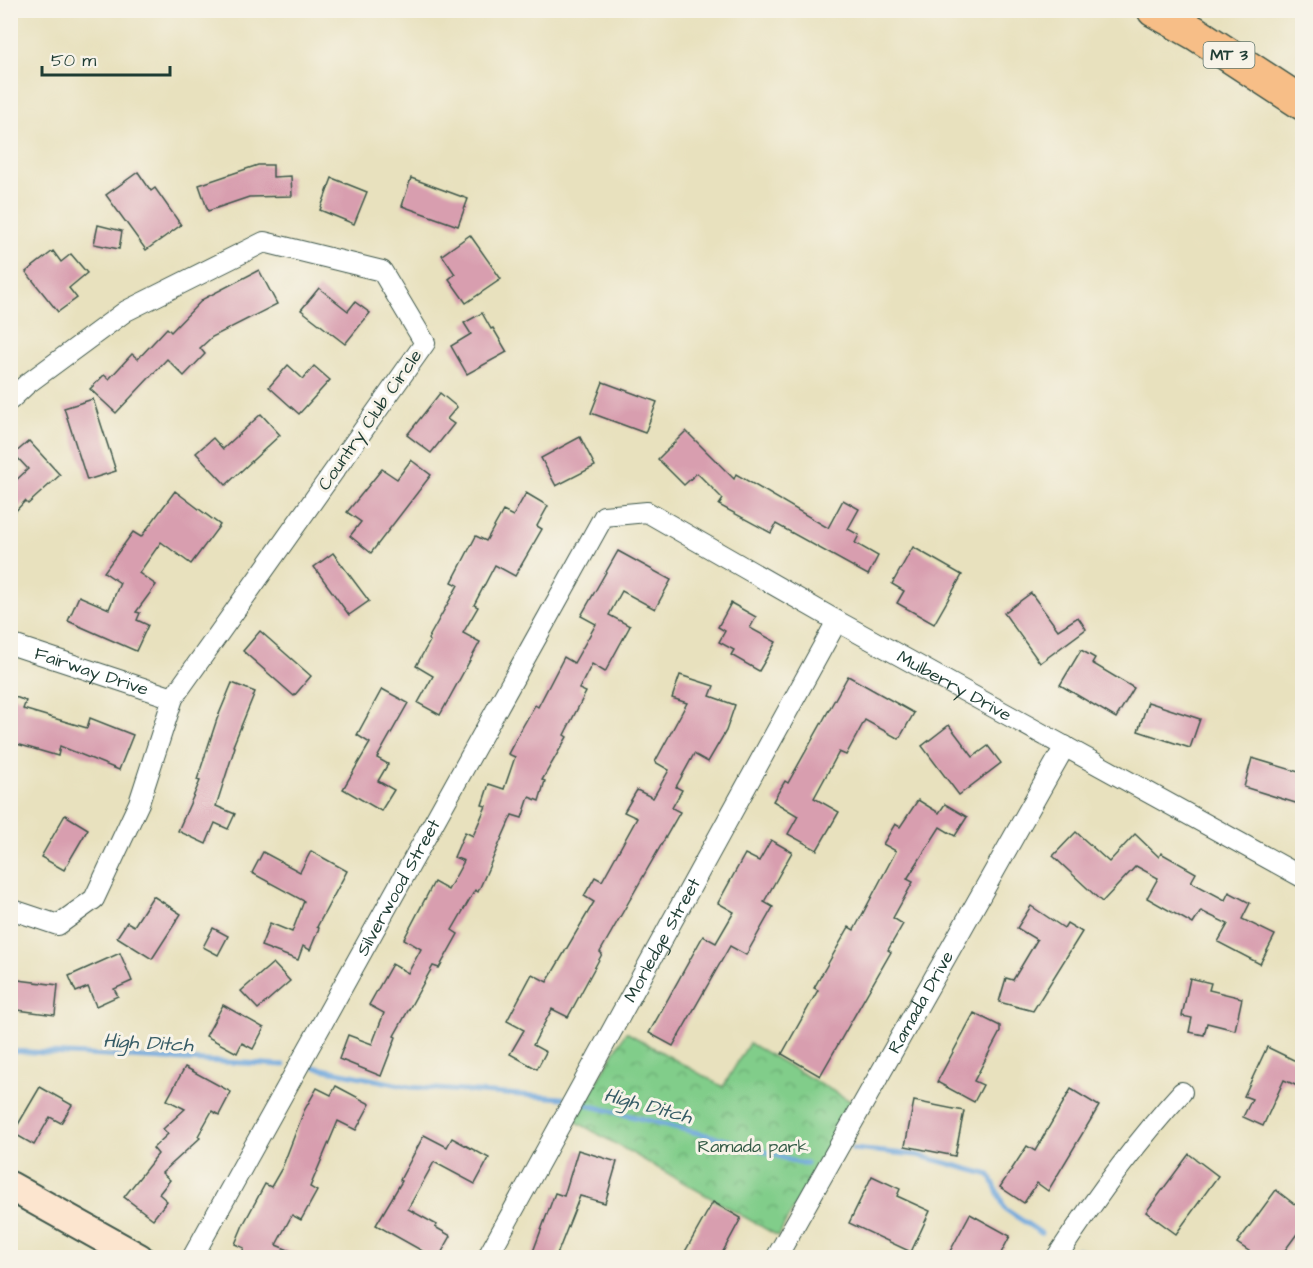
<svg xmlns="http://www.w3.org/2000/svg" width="1313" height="1268" viewBox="0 0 1313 1268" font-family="'Architects Daughter',sans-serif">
	<defs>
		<pattern id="park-crowns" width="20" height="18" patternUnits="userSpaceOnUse" patternTransform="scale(1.5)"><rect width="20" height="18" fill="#81cd8a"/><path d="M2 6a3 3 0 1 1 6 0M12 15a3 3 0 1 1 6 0" fill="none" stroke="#69a872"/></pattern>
	</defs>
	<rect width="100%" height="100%" fill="#f7f3e8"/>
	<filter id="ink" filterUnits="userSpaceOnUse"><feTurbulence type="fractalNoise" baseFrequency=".0167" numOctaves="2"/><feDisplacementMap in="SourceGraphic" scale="12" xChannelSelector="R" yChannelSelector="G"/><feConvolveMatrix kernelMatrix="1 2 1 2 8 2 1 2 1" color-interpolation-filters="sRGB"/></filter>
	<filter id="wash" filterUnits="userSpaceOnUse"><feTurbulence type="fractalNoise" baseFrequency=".008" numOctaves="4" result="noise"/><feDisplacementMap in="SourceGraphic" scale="24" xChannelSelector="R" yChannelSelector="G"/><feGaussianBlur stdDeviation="1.35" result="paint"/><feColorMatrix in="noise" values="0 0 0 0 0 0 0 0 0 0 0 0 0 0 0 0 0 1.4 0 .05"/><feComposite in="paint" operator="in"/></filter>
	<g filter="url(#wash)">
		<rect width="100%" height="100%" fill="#e8e1be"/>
		<!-- park -->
		<polygon fill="url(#park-crowns)" stroke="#50855f" stroke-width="1.5" points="626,1032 723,1087 749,1043 854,1103 778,1236 575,1121"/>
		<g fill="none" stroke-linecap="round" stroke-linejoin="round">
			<!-- stream -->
			<g stroke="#6ca6dc" stroke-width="5">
				<polyline points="10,1051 284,1065"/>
				<polyline points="313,1067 410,1087 563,1098"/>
				<polyline points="587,1105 746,1145 798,1163 807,1163"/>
				<polyline points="853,1149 917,1155 990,1175 1005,1209 1041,1233"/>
				<polyline points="1077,1250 1118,1258"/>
			</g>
		</g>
		<g id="blocks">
			<!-- building -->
			<g fill="#d89eaf">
				<polygon points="258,165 273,165 273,177 291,176 292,196 249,197 208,211 199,185"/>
				<polygon points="138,172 151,191 155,188 181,225 146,250 106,195"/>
				<polygon points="332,178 367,192 354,224 320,210"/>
				<polygon points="411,178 468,199 458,226 402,206"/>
				<polygon points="98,225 122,231 119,249 94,244"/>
				<polygon points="470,235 501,279 466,303 449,279 455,274 442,255"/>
				<polygon points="53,251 61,262 71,254 87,273 69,288 77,298 58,312 26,272"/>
				<polygon points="259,270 277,304 212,337 200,348 205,354 184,376 167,359 116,413 90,389 104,375 109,379 132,354 138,359 167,328 171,332 203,299"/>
				<polygon points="319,288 348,311 355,302 370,313 345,344 301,310"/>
				<polygon points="482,313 491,329 493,328 507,352 467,374 451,346 471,334 464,323"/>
				<polygon points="288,365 303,379 314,366 330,380 299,414 269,387"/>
				<polygon points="603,382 657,402 645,433 591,413"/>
				<polygon points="440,393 457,407 447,419 454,424 431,453 407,435"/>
				<polygon points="93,399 116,471 87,480 64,408"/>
				<polygon points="261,414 280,435 226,485 196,453 213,438 223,449"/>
				<polygon points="686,431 734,479 736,474 828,528 843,500 859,509 848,529 859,535 855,543 878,556 868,575 776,524 771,533 719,505 723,499 697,473 684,485 658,459"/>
				<polygon points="580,437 595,466 556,486 541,458"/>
				<polygon points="29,441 60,475 28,504 25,501 10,517 10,486 28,469 14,454"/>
				<polygon points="411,460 431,475 371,553 350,536 361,522 347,512 382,469 397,479"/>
				<polygon points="175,491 220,525 191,564 161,542 139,573 156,585 136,612 140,613 137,620 148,625 136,651 68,621 79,596 109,609 120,583 104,572 133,532 141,537"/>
				<polygon points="526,493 548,506 537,526 542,529 515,576 495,565 474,605 478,607 463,633 480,642 440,715 418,703 433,676 416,666 430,641 428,639 458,585 452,582 476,536 486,541 503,511 513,516"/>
				<polygon points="913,547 962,575 934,624 897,603 904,591 892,584"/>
				<polygon points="618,551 671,580 655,609 622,591 609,615 630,626 605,672 592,664 579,689 586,692 564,735 567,737 542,780 545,781 539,801 529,797 522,818 512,815 478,892 475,890 452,930 458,934 439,968 433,966 394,1036 396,1037 381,1076 339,1059 348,1035 372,1044 384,1013 369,1005 392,964 408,973 421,949 404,939 434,882 448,890 464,861 454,857 465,832 473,836 486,806 482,805 489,784 504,789 515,757 508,754 523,726 535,705 538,707 564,657 574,663 596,624 581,616"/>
				<polygon points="333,553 369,601 349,615 314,567"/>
				<polygon points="1031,593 1058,630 1078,617 1086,629 1040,663 1004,613"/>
				<polygon points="731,603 756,617 750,628 776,642 759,671 731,655 734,650 719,642 725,631 718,627"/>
				<polygon points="260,631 311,676 294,696 243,651"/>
				<polygon points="1081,650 1095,658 1092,663 1134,688 1116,718 1060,685"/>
				<polygon points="680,675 714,686 710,696 735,705 726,731 708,762 694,754 676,787 682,790 672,808 680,812 600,952 602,954 568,1017 552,1009 533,1045 546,1052 537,1069 510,1054 524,1030 507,1021 532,974 547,982 594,902 584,896 595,877 602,881 637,818 624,812 637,790 653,798 669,770 655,762 687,703 672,698"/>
				<polygon points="848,676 914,713 899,739 865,720 846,755 839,752 814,798 839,812 817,850 788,834 798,816 773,801 785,781 788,783"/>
				<polygon points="232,683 255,692 233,746 235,747 216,806 235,814 228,829 215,823 206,844 178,831 200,781 197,780 217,719"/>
				<polygon points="382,689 408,703 377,758 388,764 378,781 394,790 381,811 343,789 370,743 357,735"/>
				<polygon points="10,695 26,701 23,709 87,728 90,718 133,735 119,770 60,746 58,756 10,742"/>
				<polygon points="1148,702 1200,719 1190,748 1138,731"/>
				<polygon points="949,725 973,757 988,746 1001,763 959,795 922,746"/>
				<polygon points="1252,758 1302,773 1302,805 1244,787"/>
				<polygon points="918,800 939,813 945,804 967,817 955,836 940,827 907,879 913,882 893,918 903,924 888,950 891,952 820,1076 782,1054 818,990 814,988 849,927 854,930 896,851 883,844 895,824 900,827"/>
				<polygon points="65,815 88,829 64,870 41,857"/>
				<polygon points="1076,832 1109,862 1135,834 1159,857 1161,853 1196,873 1191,882 1225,900 1229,892 1250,903 1242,919 1275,935 1260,964 1218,942 1228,924 1201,911 1193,924 1147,898 1158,878 1136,866 1102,902 1053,856"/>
				<polygon points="771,840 792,852 764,902 773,907 746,955 730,946 673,1046 649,1033 703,936 716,943 734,912 718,903 745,854 759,861"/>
				<polygon points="311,851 347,871 317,927 319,928 310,950 303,946 298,960 261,946 270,923 292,932 304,901 252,873 263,852 300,872"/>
				<polygon points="153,896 181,914 152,959 117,937 127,922 134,926"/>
				<polygon points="1031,906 1064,928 1067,923 1082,932 1033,1011 999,1002 1006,978 1013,980 1037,940 1017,928"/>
				<polygon points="213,928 228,936 218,955 203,947"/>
				<polygon points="120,953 132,981 114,989 118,996 96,1006 88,987 76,992 69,976"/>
				<polygon points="273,963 290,981 258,1009 241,991"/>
				<polygon points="1190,978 1211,983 1209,990 1242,998 1235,1030 1207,1023 1204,1035 1189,1032 1192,1018 1182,1016"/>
				<polygon points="10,979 58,985 55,1015 10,1009"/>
				<polygon points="223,1005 264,1028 253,1049 242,1043 237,1053 206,1036"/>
				<polygon points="974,1013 1000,1026 1000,1032 974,1081 983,1085 974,1102 937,1082"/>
				<polygon points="1267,1047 1302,1064 1302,1088 1284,1080 1263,1126 1243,1117 1252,1099 1244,1096"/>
				<polygon points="185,1067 231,1092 219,1115 212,1111 198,1136 200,1138 162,1173 170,1180 159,1194 167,1201 153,1219 124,1197 158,1154 153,1148 168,1134 163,1129 185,1109 167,1100"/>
				<polygon points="336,1086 370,1104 356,1130 338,1121 310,1187 317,1191 301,1220 292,1215 276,1245 306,1257 240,1257 244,1248 235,1244 243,1225 265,1184 271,1187 282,1168 304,1111 317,1088 331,1095"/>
				<polygon points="40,1087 72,1105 61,1123 50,1117 34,1145 13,1133"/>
				<polygon points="1071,1089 1099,1106 1048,1191 1037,1183 1024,1203 1000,1187 1027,1146 1035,1151"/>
				<polygon points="914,1101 964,1111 955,1156 905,1146"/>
				<polygon points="424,1135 447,1147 452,1138 489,1158 475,1184 434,1162 408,1209 437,1225 435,1227 451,1236 439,1257 433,1257 376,1225 402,1181 400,1180"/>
				<polygon points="578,1150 617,1162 605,1203 580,1196 556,1257 531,1257 555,1193 564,1196"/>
				<polygon points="1189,1154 1218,1176 1176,1234 1146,1212"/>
				<polygon points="872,1176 900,1189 897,1196 930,1211 911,1252 849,1223"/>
				<polygon points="1276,1190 1302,1210 1302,1227 1280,1257 1258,1257 1237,1243"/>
				<polygon points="713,1202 741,1218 720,1257 682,1257"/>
				<polygon points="970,1214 1010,1236 999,1257 947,1257"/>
			</g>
		</g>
	</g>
	<g filter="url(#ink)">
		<use href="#blocks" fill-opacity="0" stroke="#3d5649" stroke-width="1.5"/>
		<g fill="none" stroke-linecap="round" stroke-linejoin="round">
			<defs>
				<g id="street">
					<polyline points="10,400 27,384 126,311 264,242 382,271 425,343 173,698 139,803 94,899 58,925 10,909"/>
					<path id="s1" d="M10,644L173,698"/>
					<path id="s2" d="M192,1258L604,516L647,512L837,621L1302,877"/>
					<path id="s3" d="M487,1258L837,621"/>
					<path id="s4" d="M776,1258L1065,746"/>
					<path d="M1056,1258C1094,1200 1135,1143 1182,1092"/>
				</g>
				<polyline id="secondary" points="10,1186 139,1258"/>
				<polyline id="highway" points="1154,10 1195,33 1302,103"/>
			</defs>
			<!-- street casing -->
			<use href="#street" stroke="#3d5649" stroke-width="22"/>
			<!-- secondary casing -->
			<use href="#secondary" stroke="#3d5649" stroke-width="32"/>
			<!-- highway casing -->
			<use href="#highway" stroke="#3d5649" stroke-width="36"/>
			<!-- street -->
			<use href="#street" stroke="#fff" stroke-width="20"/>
			<!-- secondary -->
			<use href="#secondary" stroke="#fce5cf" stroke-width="28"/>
			<!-- highway -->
			<use href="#highway" stroke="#f7be87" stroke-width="33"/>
		</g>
	</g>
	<g text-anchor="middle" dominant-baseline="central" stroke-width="6" stroke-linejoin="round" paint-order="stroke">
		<!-- shield labels -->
		<rect fill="#f7f3e8" stroke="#60746a" stroke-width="1.5" x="1203.5" y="42" width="51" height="26" rx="4.5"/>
		<g font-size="16" font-weight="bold" fill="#1f3d34">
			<text x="1229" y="55">MT 3</text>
		</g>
		<!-- street labels -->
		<g font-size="18" fill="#1f3d34" stroke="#f7f3e8">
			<text transform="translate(370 420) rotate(-55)">Country Club Circle</text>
			<text stroke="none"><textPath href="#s1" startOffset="86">Fairway Drive</textPath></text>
			<text stroke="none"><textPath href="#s2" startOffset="1245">Mulberry Drive</textPath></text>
			<text stroke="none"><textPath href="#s2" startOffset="424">Silverwood Street</textPath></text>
			<text stroke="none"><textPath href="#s3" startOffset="363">Morledge Street</textPath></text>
			<text stroke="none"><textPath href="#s4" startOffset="294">Ramada Drive</textPath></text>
		</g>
		<!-- park labels -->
		<g font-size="18" fill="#335a45" stroke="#f7f3e8">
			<text x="753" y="1146">Ramada park</text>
		</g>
		<!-- water labels -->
		<g font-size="20" font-style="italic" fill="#365c66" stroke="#f7f3e8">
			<text transform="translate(148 1043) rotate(3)">High Ditch</text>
			<text transform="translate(648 1106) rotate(15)">High Ditch</text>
		</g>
	</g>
	<!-- margin -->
	<rect width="1313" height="1268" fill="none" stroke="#f7f3e8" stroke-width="36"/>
	<!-- scale -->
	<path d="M42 66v9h128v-9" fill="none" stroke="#1f3d34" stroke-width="3"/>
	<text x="51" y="66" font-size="18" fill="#1f3d34" stroke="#f7f3e8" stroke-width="4.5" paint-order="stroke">50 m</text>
</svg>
